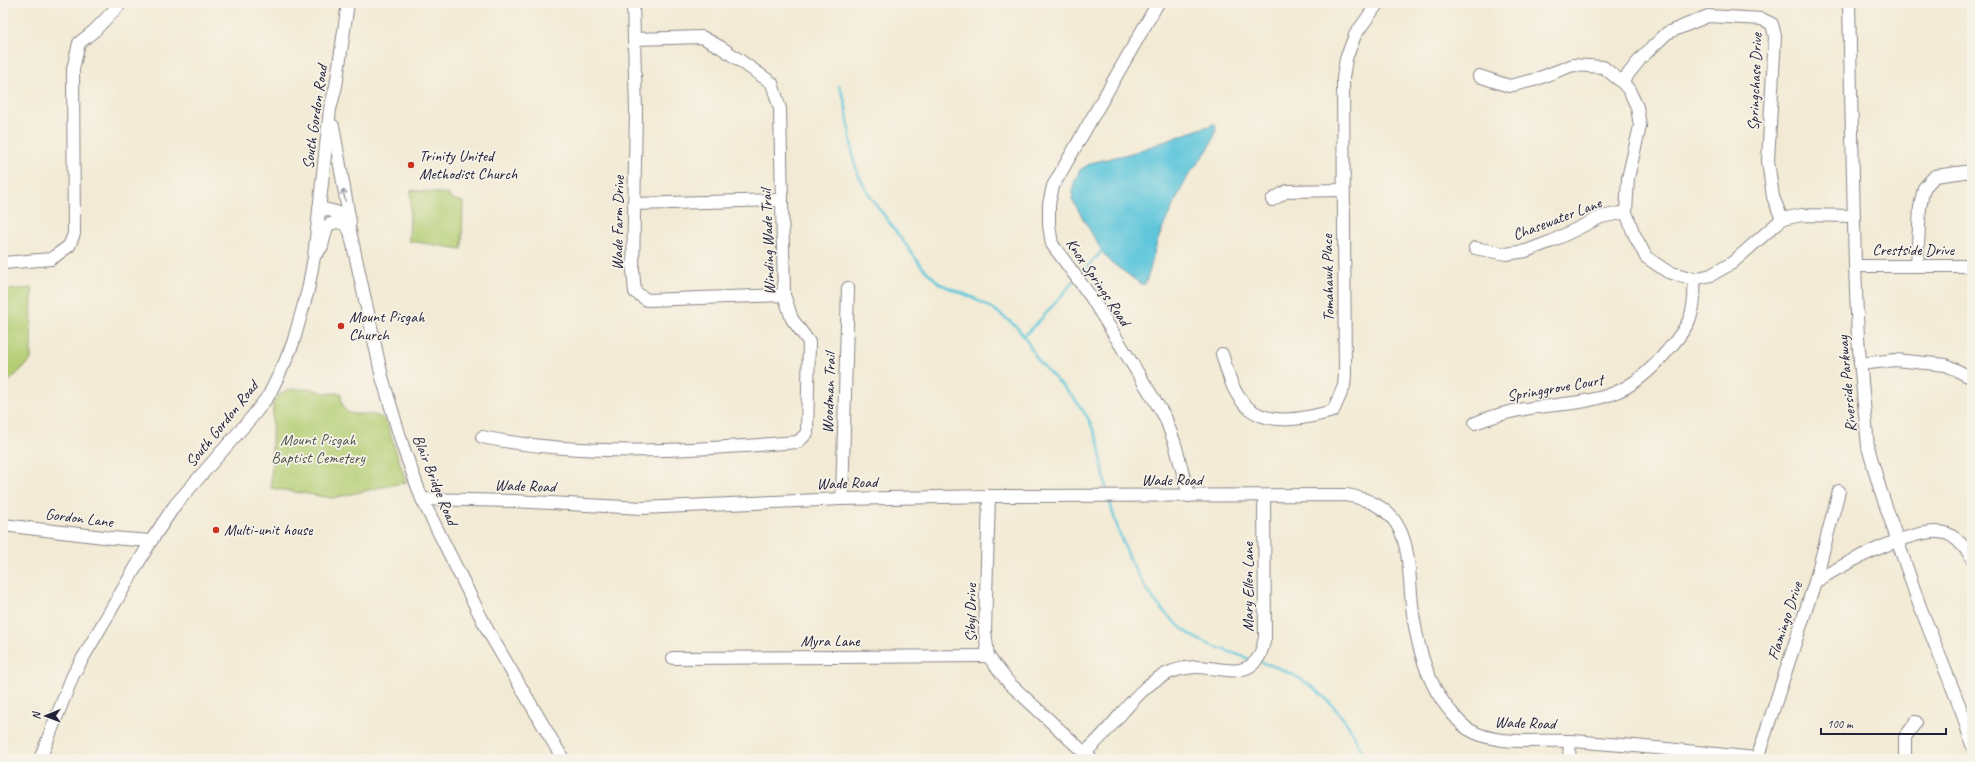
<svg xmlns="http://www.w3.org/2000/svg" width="1975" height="762" viewBox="0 0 1975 762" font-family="Caveat,sans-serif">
	<rect width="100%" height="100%" fill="#f7f3e8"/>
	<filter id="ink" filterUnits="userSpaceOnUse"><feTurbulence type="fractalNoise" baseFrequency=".025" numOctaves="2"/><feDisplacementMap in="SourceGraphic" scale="8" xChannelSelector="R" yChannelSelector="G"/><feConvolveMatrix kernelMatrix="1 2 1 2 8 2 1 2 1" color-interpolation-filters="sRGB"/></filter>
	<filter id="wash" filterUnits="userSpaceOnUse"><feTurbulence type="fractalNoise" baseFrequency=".012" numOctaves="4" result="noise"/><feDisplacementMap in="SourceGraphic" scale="16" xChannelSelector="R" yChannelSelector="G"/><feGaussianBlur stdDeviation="0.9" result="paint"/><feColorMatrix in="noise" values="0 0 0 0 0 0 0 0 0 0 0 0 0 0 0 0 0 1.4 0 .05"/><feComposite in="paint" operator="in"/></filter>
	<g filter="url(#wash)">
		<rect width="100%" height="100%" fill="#f2ead4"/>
		<!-- green -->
		<g fill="#b4cd73" stroke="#6b7857">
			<polygon points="411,190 448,194 451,199 463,202 462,249 409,241"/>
			<polygon points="32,288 31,360 5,385 3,385 3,290"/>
			<path d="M312,389L324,393H341C341,429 367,404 386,421L406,482L332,498L271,488L273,402C286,385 293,390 312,389Z"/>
		</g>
		<!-- water -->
		<path fill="#5ec6db" stroke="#40748b" d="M1214,124L1216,125C1216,147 1197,161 1187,178C1177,197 1167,217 1159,237C1153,252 1152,268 1145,284H1141L1112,263L1103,253L1072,199L1074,183L1080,170L1091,163L1132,153Z"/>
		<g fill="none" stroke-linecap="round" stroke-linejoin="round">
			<!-- stream -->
			<g stroke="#5ec6db" stroke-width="2.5">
				<polyline points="839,86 845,101 854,162 858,174 870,196 922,267 940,284 974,298 996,311 1016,326 1024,336 1039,362 1074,398 1088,418 1098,441 1107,493"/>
				<polyline points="1079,276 1102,251"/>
				<polyline points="1024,336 1042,318 1074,281"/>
				<path d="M1109,499C1123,552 1146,606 1194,637C1211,647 1233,652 1251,660"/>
				<path d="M1260,662C1310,675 1346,710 1365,759"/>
			</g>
		</g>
	</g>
	<g filter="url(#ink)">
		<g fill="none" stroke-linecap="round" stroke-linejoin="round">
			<defs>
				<g id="minor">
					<polyline points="633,3 636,111 633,270 635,292 647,300 784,295"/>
					<polyline points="1158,3 1053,186 1049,204 1049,225 1052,244 1091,297 1165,417 1175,444 1189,496"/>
					<polyline points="1849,3 1855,266 1858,338 1868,447 1880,489 1919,604 1962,712 1972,745"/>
					<polyline points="1479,76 1509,86 1534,80 1573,65 1603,67 1622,82 1629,90 1637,107 1640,126 1628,178 1626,212 1633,232 1646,257 1668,272 1694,279 1711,275 1732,263 1782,219 1802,215 1853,216"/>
					<polyline points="1622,82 1641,58 1667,33 1708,16 1762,19 1772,24 1775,36 1768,161 1773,197 1782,219"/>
					<polyline points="333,126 350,222"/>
					<polyline points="1272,200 1287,191 1343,190"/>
					<polyline points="634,204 782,200"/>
					<path d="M319,208C330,211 343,211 348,222L382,377L403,447L422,499L488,631L563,759"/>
					<polyline points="1475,248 1506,254 1526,251 1552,241 1601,217 1626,212"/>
					<path d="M318,252L322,246L327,226C337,220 343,221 350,231"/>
					<polyline points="3,263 51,259 69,246 74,234 73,69 79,43 94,31 121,3"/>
					<polyline points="1917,265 1920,207 1924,188 1935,176 1972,171"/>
					<polyline points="1855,266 1972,266"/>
					<path d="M1222,354C1227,370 1231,387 1241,400C1262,429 1304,419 1333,411L1344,386L1345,375L1343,78L1346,59L1355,35L1378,3"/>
					<polyline points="1860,364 1895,360 1946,365 1972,378"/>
					<path d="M1475,423C1490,417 1503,413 1519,410C1550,404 1584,405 1614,393C1635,385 1654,367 1668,350C1690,325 1696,313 1694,279"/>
					<path d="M482,437C584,458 694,450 798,442L807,433L809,342L792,319L784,295L780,109L772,83L722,48L702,37L635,39"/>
					<polyline points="989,496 985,631 988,656 1009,683 1091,759"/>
					<path d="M422,499L513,501L642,508L842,499L989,496L1346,495C1420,507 1405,566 1414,621C1419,651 1428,683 1447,707C1453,714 1460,724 1468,729C1497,747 1538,739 1571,741C1633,745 1695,752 1757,758"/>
					<polyline points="842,499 848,288"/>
					<polyline points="3,525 112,538 151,541"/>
					<path d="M1815,582C1840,566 1915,525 1945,533C1956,536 1965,548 1972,557"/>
					<polyline points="673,658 988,656"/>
					<path d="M1085,752C1112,731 1135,688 1166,674C1175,669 1185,668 1195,667C1216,666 1244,680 1258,658C1262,653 1263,644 1265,638L1264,496"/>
					<polyline points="40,759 73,675 151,541 175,505 252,417 269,395 285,362 293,343 308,290 314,257 330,109 336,86 348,3"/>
					<polyline points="1569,759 1570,741"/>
					<polyline points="1757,759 1815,582 1839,491"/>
					<polyline points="1905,759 1905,737 1916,722"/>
				</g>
			</defs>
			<!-- minor casing -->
			<use href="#minor" stroke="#8a8688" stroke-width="14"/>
			<!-- minor -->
			<use href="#minor" stroke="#fff" stroke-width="12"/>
		</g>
		<!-- one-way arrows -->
		<defs><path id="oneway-shaft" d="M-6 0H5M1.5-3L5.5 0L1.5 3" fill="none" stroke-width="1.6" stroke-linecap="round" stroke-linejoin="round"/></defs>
		<use stroke="#9c9ca7" href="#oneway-shaft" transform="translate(344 195) rotate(-102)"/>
	</g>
	<!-- markers -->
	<g fill="#c8321e" stroke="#f7f3e8" stroke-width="1.5">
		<circle cx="411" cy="165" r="4"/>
		<circle cx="341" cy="326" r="4"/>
		<circle cx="216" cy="530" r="4"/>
	</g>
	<g text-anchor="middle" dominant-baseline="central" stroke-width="3.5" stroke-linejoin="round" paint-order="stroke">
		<!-- street labels -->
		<g font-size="16" fill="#22223b" stroke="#f7f3e8">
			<text transform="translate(1755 82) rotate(-88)">Springchase Drive</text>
			<text transform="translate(315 117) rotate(-82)">South Gordon Road</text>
			<text transform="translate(1557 219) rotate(-21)">Chasewater Lane</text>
			<text transform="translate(618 223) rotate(-89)">Wade Farm Drive</text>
			<text transform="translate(768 242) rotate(-92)">Winding Wade Trail</text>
			<text x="1913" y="250">Crestside Drive</text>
			<text transform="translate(1328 278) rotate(-91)">Tomahawk Place</text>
			<text transform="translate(1098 282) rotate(56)">Knox Springs Road</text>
			<text transform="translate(1847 384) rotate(-95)">Riverside Parkway</text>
			<text transform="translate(1555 388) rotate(-10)">Springgrove Court</text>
			<text transform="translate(829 393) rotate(-88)">Woodman Trail</text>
			<text transform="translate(222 424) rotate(-51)">South Gordon Road</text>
			<text transform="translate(435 480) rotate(68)">Blair Bridge Road</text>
			<text x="1172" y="480">Wade Road</text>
			<text transform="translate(847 483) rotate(-2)">Wade Road</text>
			<text transform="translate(525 486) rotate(2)">Wade Road</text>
			<text transform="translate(79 518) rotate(7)">Gordon Lane</text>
			<text transform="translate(1248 587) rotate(-90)">Mary Ellen Lane</text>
			<text transform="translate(971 613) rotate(-90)">Sibyl Drive</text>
			<text transform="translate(1785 621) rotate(-72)">Flamingo Drive</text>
			<text x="830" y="641">Myra Lane</text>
			<text transform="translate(1525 723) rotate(2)">Wade Road</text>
		</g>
		<!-- poi labels -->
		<g font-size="16" fill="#22223b" stroke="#f7f3e8" text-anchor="start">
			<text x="419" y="156">Trinity United<tspan x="419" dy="18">Methodist Church</tspan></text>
			<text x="349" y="317">Mount Pisgah<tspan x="349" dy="18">Church</tspan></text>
			<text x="224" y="530">Multi-unit house</text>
		</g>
		<!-- park labels -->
		<g font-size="16" fill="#4e554c" stroke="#f7f3e8">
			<text x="318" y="440">Mount Pisgah<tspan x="318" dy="18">Baptist Cemetery</tspan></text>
		</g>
	</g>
	<!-- margin -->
	<rect width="1975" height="762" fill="none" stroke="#f7f3e8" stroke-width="16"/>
	<!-- north arrow -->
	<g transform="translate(46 716) rotate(269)" stroke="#f7f3e8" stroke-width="3" paint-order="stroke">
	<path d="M0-3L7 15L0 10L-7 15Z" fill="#22223b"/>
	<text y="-6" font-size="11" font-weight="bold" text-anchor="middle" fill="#22223b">N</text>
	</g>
	<!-- scale -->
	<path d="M1821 728v6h125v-6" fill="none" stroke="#22223b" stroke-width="2"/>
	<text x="1827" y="728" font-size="12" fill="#22223b" stroke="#f7f3e8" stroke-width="3" paint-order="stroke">100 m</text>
</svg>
